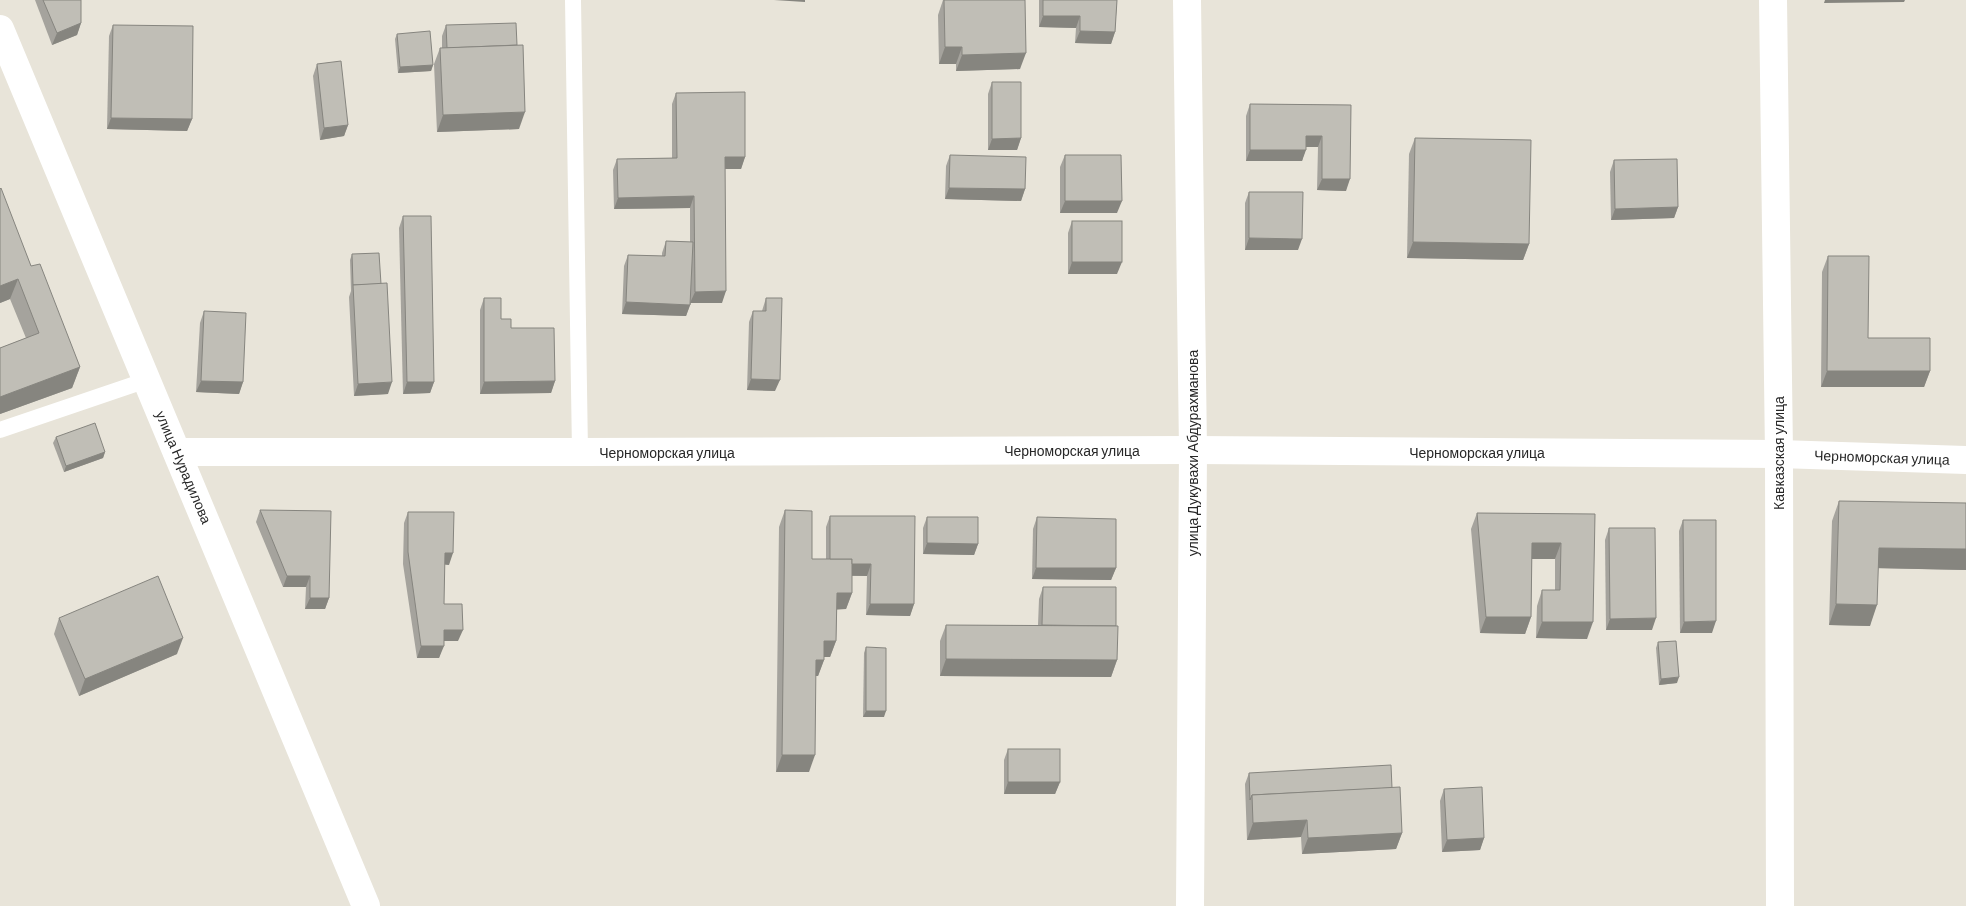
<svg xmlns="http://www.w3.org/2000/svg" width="1966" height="906" viewBox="0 0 1966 906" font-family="Barlow,sans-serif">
	<rect width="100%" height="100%" fill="#e8e4d9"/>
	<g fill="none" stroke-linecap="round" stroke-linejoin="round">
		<!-- service -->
		<g stroke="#fff" stroke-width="16">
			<polyline points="573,0 580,452"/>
			<polyline points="0,430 147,380"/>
		</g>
		<!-- minor -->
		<g stroke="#fff" stroke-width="28">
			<polyline points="1773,0 1779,454 1780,906"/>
			<polyline points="177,452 580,452 1193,450 1779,454 1966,460"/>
		</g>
		<!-- tertiary -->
		<g stroke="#fff" stroke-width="28">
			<polyline points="1187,0 1193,450 1190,906"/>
			<polyline points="0,29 366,906"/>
		</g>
	</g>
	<!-- wall -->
	<g fill="#a5a39d">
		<polygon points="35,0 81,0 81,23 77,35 52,45"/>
		<polygon points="943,0 1025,0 1020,69 956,71 956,64 939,64 938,15"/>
		<polygon points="1039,0 1117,0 1115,32 1111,44 1075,43 1076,28 1039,27"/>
		<polygon points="113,25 192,119 187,131 107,129 109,36"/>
		<polygon points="446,25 519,129 437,132 434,64 440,48 442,48 442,36"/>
		<polygon points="397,34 433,65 431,71 398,73 395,39"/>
		<polygon points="317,64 348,125 344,136 320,140 313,76"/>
		<polygon points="992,82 1021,138 1017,150 988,150 988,94"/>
		<polygon points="676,93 745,157 741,169 725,169 722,303 691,303 686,316 622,314 624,266 628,255 662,256 662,253 666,241 690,242 690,208 614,209 613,170 617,159 672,158 672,104"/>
		<polygon points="1250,104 1351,105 1346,191 1317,190 1318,147 1306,147 1302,161 1246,161 1246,116"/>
		<polygon points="1415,138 1529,244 1523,260 1407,258 1409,154"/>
		<polygon points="950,155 1025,189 1021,201 945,199 946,166"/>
		<polygon points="1065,155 1117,213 1060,213 1060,167"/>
		<polygon points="1614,160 1678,207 1674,218 1611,220 1610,172"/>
		<polygon points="0,189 31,266 80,367 72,388 0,414 0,348 26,338 10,299 0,303"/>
		<polygon points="1249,192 1298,250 1245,250 1245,203"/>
		<polygon points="403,216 434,382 430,393 403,394 399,228"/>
		<polygon points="1072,221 1117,274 1068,274 1068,233"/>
		<polygon points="352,254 388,394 354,396 349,297 351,291 350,260"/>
		<polygon points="1828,256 1868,338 1930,371 1924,387 1821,387 1822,272"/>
		<polygon points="484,298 501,319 511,328 555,381 551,393 480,394 480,310"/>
		<polygon points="766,298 775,391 747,390 749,322 753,311 762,311"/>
		<polygon points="204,311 243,382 239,394 196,392 200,323"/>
		<polygon points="56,437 105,452 103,458 64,472 53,443"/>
		<polygon points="1839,501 1966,570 1878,568 1870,626 1829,625 1832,521"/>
		<polygon points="260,510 329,598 325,609 305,609 306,587 283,587 256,522"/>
		<polygon points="785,510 812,559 826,559 826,527 830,516 914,604 910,616 866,615 867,576 852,576 852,593 846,609 837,609 836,641 830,657 824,657 824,660 818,676 815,676 809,772 776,772 779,527"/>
		<polygon points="408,512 449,565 444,564 444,604 458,641 444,641 439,658 417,658 403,564 404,523"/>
		<polygon points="1477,513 1595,514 1587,639 1536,638 1537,606 1542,590 1555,590 1555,559 1532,559 1531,617 1525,634 1480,633 1471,529"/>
		<polygon points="927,517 978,544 974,555 923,554 923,528"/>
		<polygon points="1037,517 1116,568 1111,580 1032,579 1033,529"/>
		<polygon points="1683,520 1712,633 1680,633 1679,531"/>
		<polygon points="1609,528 1652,630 1606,630 1605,540"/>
		<polygon points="1043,587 1116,626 1117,660 1111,677 940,676 940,641 946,625 1038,625 1039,599"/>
		<polygon points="59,618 177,654 79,696 54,634"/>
		<polygon points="1658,642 1677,683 1659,685 1656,648"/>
		<polygon points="866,647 884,717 863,717 864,653"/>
		<polygon points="1008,749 1060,782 1055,794 1004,794 1004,760"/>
		<polygon points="1249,773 1392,788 1402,833 1396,849 1302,854 1301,837 1247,840 1245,784"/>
		<polygon points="1444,789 1484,838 1480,850 1442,852 1440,801"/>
	</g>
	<!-- shaded-wall -->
	<g fill="#86857f">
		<polygon points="774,0 805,0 805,2"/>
		<polygon points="1825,0 1905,0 1904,2 1824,3"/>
		<polygon points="1043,16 1080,16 1076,28 1039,27"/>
		<polygon points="81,23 77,35 52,45 57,33"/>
		<polygon points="1080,31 1115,32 1111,44 1075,43"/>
		<polygon points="945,47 962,47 956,64 939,64"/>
		<polygon points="1026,53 1020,69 956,71 962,55"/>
		<polygon points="433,65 431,71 398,73 400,67"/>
		<polygon points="525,112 519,129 437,132 443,115"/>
		<polygon points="111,118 192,119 187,131 107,129"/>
		<polygon points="348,125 344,136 320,140 324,128"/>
		<polygon points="1306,136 1322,136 1318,147 1302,147"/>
		<polygon points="1021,138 1017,150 988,150 992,139"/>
		<polygon points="1250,150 1306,150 1302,161 1246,161"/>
		<polygon points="725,157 745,157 741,169 721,169"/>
		<polygon points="1322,179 1350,179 1346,191 1317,190"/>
		<polygon points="949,188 1025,189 1021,201 945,199"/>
		<polygon points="694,196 690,208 614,209 618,198"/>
		<polygon points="1065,201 1122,201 1117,213 1060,213"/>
		<polygon points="1678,207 1674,218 1611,220 1615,209"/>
		<polygon points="1249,238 1302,239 1298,250 1245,250"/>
		<polygon points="1413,242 1529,244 1523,260 1407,258"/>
		<polygon points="1072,262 1122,262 1117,274 1068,274"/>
		<polygon points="18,279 10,299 0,303 0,286"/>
		<polygon points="726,291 722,303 690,303 695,292"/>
		<polygon points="626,302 690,305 686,316 622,314"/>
		<polygon points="80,367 72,388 0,414 0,397"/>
		<polygon points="1827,371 1930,371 1924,387 1821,387"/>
		<polygon points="751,379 780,380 775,391 747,390"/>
		<polygon points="201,381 243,382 239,394 196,392"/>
		<polygon points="555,381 551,393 480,394 484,382"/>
		<polygon points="392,382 388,394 354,396 358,384"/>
		<polygon points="407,382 434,382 430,393 403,394"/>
		<polygon points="105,452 103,458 64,472 66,466"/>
		<polygon points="927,543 978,544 974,555 923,554"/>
		<polygon points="1532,543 1561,543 1555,559 1526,559"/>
		<polygon points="1879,548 1966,549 1966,570 1871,568"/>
		<polygon points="445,553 453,553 449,565 440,564"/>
		<polygon points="830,564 871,564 867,576 826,575"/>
		<polygon points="1036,568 1116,568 1111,580 1032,579"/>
		<polygon points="287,576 310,576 306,587 283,587"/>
		<polygon points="837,593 852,593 846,609 831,610"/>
		<polygon points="310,598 329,598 325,609 305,609"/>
		<polygon points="870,604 914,604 910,616 866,615"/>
		<polygon points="1836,604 1877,605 1870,626 1829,625"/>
		<polygon points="1486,617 1531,617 1525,634 1480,633"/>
		<polygon points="1656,618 1652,630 1606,630 1610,619"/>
		<polygon points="1716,621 1712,633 1680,633 1684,622"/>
		<polygon points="1542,622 1593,622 1587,639 1536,638"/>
		<polygon points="444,630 463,630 458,641 440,641"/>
		<polygon points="183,638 177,654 79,696 85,679"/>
		<polygon points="824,641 836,641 830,657 818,657"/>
		<polygon points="421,646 444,646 439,658 417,658"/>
		<polygon points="946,659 1117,660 1111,677 940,676"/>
		<polygon points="816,660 824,660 818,676 810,676"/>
		<polygon points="1679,677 1677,683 1659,685 1661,679"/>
		<polygon points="866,711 886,711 884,717 863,717"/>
		<polygon points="782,755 815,755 809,772 776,772"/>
		<polygon points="1008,782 1060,782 1055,794 1004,794"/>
		<polygon points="1307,820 1301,837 1247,840 1253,823"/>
		<polygon points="1402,833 1396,849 1302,854 1308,838"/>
		<polygon points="1484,838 1480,850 1442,852 1447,840"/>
	</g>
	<!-- building -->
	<g fill="#c0beb6" stroke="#86857f">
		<polygon points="43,0 81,0 81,23 57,33"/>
		<polygon points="944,0 1025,0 1026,53 962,55 962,47 945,47"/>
		<polygon points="1043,0 1117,0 1115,32 1080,31 1080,16 1043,16"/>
		<polygon points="516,23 517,45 447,48 446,25"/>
		<polygon points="113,25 193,26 192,119 111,118"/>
		<polygon points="430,31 433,65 400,67 397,34"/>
		<polygon points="523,45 525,112 443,115 440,48"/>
		<polygon points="341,61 348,125 324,128 317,64"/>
		<polygon points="992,82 1021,82 1021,138 992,139"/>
		<polygon points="745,92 745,157 725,157 726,291 695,292 694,196 618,198 617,159 677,158 676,93"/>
		<polygon points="1250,104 1351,105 1350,179 1322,179 1322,136 1306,136 1306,150 1250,150"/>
		<polygon points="1415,138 1531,140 1529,244 1413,242"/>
		<polygon points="950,155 1026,157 1025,189 949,188"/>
		<polygon points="1065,155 1121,155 1122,201 1065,201"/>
		<polygon points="1677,159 1678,207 1615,209 1614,160"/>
		<polygon points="1,188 31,266 40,264 80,367 0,397 0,348 39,333 18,279 0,286 0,189"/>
		<polygon points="1249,192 1303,192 1302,239 1249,238"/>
		<polygon points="403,216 431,216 434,382 407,382"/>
		<rect x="1072" y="221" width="50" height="41"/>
		<polygon points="666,241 693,242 690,305 626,302 628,255 665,256"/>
		<polygon points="379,253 381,284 353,285 352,254"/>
		<polygon points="1828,256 1869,256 1868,338 1930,338 1930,371 1827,371"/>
		<polygon points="387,283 392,382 358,384 353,285"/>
		<polygon points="484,298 501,298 501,319 511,319 511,328 554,328 555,381 484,382"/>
		<polygon points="766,298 782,298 780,380 751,379 753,311 766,311"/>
		<polygon points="204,311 246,313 243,382 201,381"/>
		<polygon points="95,423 105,452 66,466 56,437"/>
		<polygon points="1839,501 1966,503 1966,549 1879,548 1877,605 1836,604"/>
		<polygon points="260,510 331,511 329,598 310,598 310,576 287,576"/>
		<polygon points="785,510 812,511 812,559 852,559 852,593 837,593 836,641 824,641 824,660 816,660 815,755 782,755"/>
		<polygon points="408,512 454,512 453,553 445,553 444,604 462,604 463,630 444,630 444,646 421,646 408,552"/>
		<polygon points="1477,513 1595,514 1593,622 1542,622 1542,590 1560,590 1561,543 1532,543 1531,617 1486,617"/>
		<polygon points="830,516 915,516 914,604 870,604 871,564 852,564 852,559 830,559"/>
		<polygon points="927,517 978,517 978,544 927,543"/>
		<polygon points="1037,517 1116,519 1116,568 1036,568"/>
		<polygon points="1683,520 1716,520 1716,621 1684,622"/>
		<polygon points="1609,528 1655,528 1656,618 1610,619"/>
		<polygon points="158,576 183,638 85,679 59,618"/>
		<polygon points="1043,587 1116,587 1116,626 1042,625"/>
		<polygon points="946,625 1118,626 1117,660 946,659"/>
		<polygon points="1676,641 1679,677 1661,679 1658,642"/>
		<polygon points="866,647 886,648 886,711 866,711"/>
		<rect x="1008" y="749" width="52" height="33"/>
		<polygon points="1391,765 1392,788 1252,795 1250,800 1249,773"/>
		<polygon points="1400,787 1402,833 1308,838 1307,820 1253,823 1252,795"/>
		<polygon points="1482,787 1484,838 1447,840 1444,789"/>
	</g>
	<g text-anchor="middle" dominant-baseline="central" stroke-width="4" stroke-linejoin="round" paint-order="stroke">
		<!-- street labels -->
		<g font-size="14" fill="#272727" stroke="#fff">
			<text x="1072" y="450">Черноморская улица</text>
			<text x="667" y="452">Черноморская улица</text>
			<text x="1477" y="452">Черноморская улица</text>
			<text transform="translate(1192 453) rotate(-90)">улица Дукувахи Абдурахманова</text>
			<text transform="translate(1778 453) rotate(-90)">Кавказская улица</text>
			<text transform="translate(1882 457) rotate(2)">Черноморская улица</text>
			<text transform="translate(184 467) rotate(67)">улица Нурадилова</text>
		</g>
	</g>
</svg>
